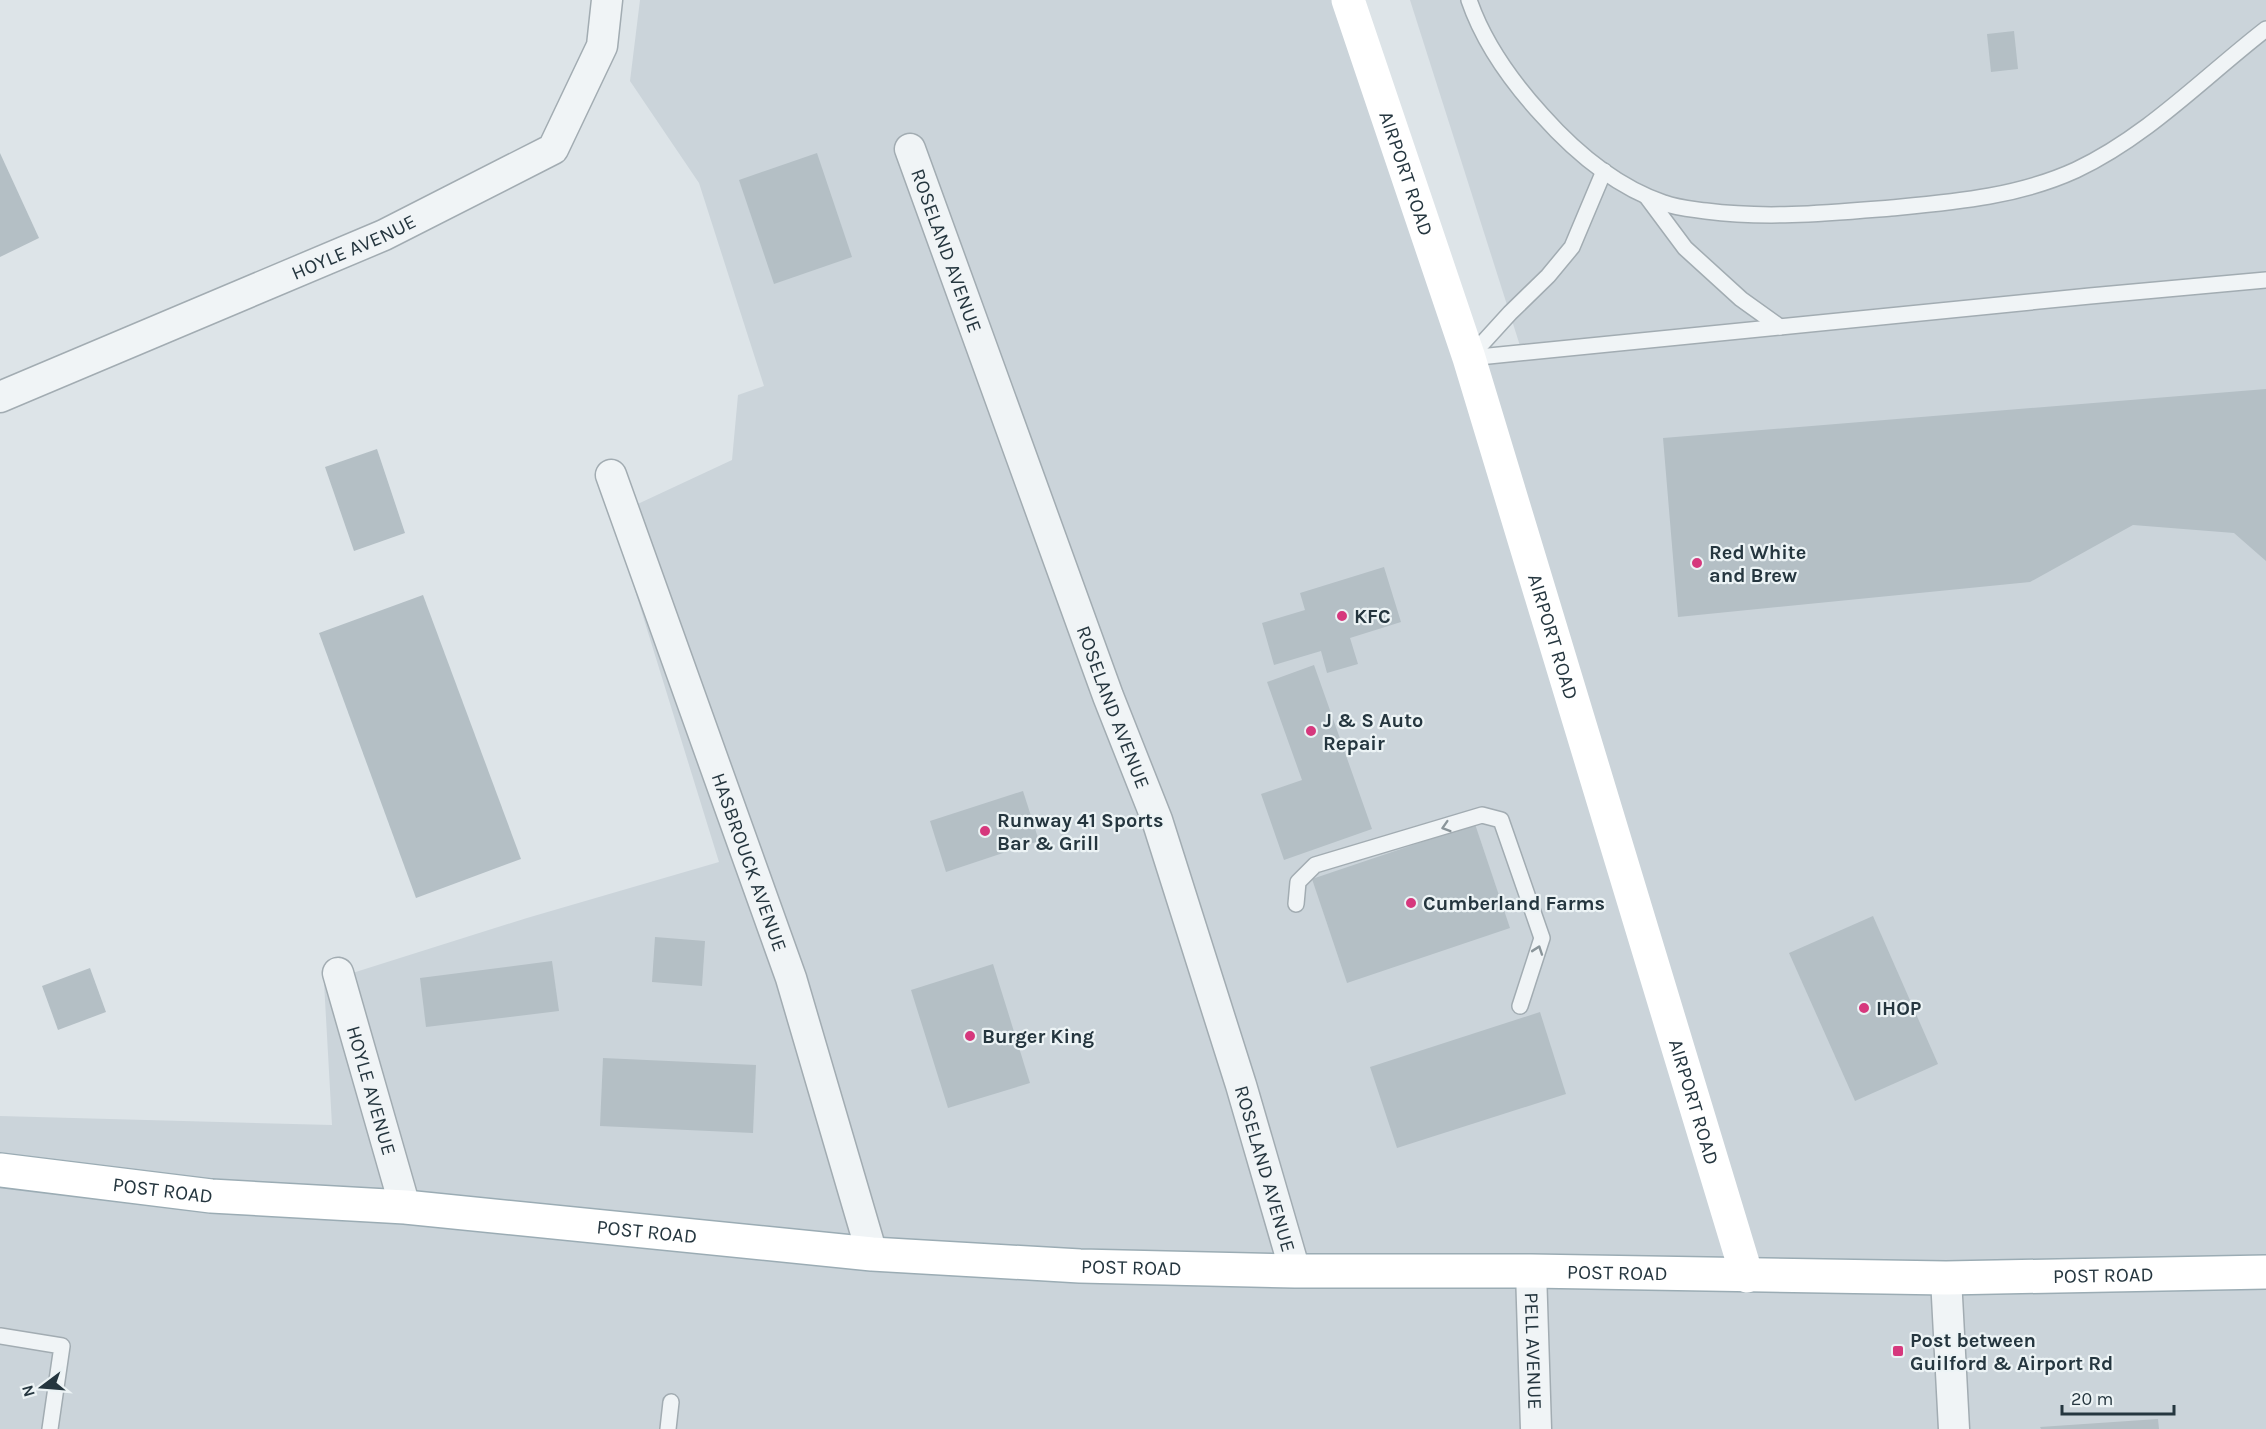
<svg xmlns="http://www.w3.org/2000/svg" width="2266" height="1429" viewBox="0 0 2266 1429" font-family="Karla,sans-serif">
	<rect width="100%" height="100%" fill="#dde4e8"/>
	<!-- built -->
	<polygon fill="#cbd4da" points="640,0 1348,0 1468,357 1522,352 1410,0 2266,0 2266,1429 0,1429 0,1116 332,1125 324,982 527,918 719,862 612,516 732,460 738,395 764,386 699,183 630,81"/>
	<!-- building -->
	<g fill="#b4bfc5">
		<polygon points="2014,31 2018,69 1991,72 1987,34"/>
		<polygon points="0,153 39,238 0,257"/>
		<polygon points="817,153 852,257 774,284 739,180"/>
		<polygon points="2266,389 2266,561 2234,533 2133,525 2030,582 1678,617 1663,438"/>
		<polygon points="377,449 405,533 354,551 325,467"/>
		<polygon points="1384,567 1401,622 1350,638 1358,664 1327,673 1321,651 1274,665 1262,623 1305,610 1300,593"/>
		<polygon points="423,595 521,859 416,898 319,633"/>
		<polygon points="1314,665 1372,829 1284,860 1261,794 1302,780 1267,682"/>
		<polygon points="1023,791 1039,841 946,872 930,821"/>
		<polygon points="1475,824 1510,928 1347,983 1312,879"/>
		<polygon points="1873,916 1938,1064 1855,1101 1789,953"/>
		<polygon points="655,937 705,941 702,986 652,982"/>
		<polygon points="552,961 559,1011 426,1027 420,978"/>
		<polygon points="993,964 1030,1083 948,1108 911,990"/>
		<polygon points="90,968 106,1012 58,1030 42,986"/>
		<polygon points="1540,1012 1566,1094 1397,1148 1370,1067"/>
		<polygon points="603,1058 756,1065 753,1133 600,1126"/>
		<polygon points="2158,1419 2159,1429 2041,1429 2040,1427"/>
	</g>
	<g fill="none" stroke-linecap="round" stroke-linejoin="round">
		<defs>
			<g id="service">
				<path d="M1469,0C1484,44 1511,81 1542,115C1575,152 1617,187 1664,203C1677,208 1692,209 1706,211C1767,219 1829,213 1891,208C1954,202 2017,197 2076,170C2148,136 2204,77 2266,29"/>
				<polyline points="1647,197 1685,248 1741,299 1780,327"/>
				<polyline points="1469,358 2090,296 2266,280"/>
				<polyline points="1469,358 1510,313 1548,276 1572,247 1604,171"/>
				<polyline points="1296,904 1298,882 1315,865 1482,815 1501,820 1542,938 1520,1006"/>
				<polyline points="0,1336 62,1346 50,1429"/>
				<polyline points="668,1429 671,1402"/>
			</g>
			<g id="minor">
				<path id="s1" d="M910,149L1108,696L1157,820L1241,1085L1295,1271"/>
				<path id="s2" d="M0,397L384,235L553,149L602,46L607,0"/>
				<path id="s3" d="M611,475L791,978L872,1254"/>
				<path id="s4" d="M338,973L405,1207"/>
				<path id="s5" d="M1531,1271L1536,1429"/>
				<polyline points="1946,1278 1954,1429"/>
			</g>
			<g id="primary">
				<path id="s7" d="M0,1170L211,1196L405,1207L872,1254L1080,1266L1295,1271H1531L1946,1278L2266,1272"/>
			</g>
		</defs>
		<!-- service casing -->
		<use href="#service" stroke="#a2acb2" stroke-width="18"/>
		<!-- minor casing -->
		<use href="#minor" stroke="#a2acb2" stroke-width="33"/>
		<!-- primary casing -->
		<use href="#primary" stroke="#9bacb4" stroke-width="36"/>
		<!-- service -->
		<use href="#service" stroke="#f0f4f6" stroke-width="15"/>
		<!-- minor -->
		<use href="#minor" stroke="#f0f4f6" stroke-width="30"/>
		<!-- secondary -->
		<path stroke="#fff" stroke-width="33" id="s6" d="M1348,0L1469,358L1747,1276"/>
		<!-- primary -->
		<use href="#primary" stroke="#fff" stroke-width="33"/>
	</g>
	<!-- one-way arrows -->
	<defs><path id="oneway-chevron" d="M-2-3.5L2.5 0L-2 3.5" fill="none" stroke-width="1.6" stroke-linecap="round" stroke-linejoin="round" transform="scale(1.5)"/></defs>
	<g stroke="#8a959a">
		<use href="#oneway-chevron" transform="translate(1446 827) rotate(163)"/>
		<use href="#oneway-chevron" transform="translate(1538 950) rotate(-71)"/>
	</g>
	<!-- markers -->
	<g fill="#d6387d" stroke="#ecf3f5" stroke-width="2">
		<circle cx="1697" cy="563" r="6"/>
		<circle cx="1342" cy="616" r="6"/>
		<circle cx="1311" cy="731" r="6"/>
		<circle cx="985" cy="831" r="6"/>
		<circle cx="1411" cy="903" r="6"/>
		<circle cx="1864" cy="1008" r="6"/>
		<circle cx="970" cy="1036" r="6"/>
		<rect x="1892" y="1345" width="12" height="12" rx="3"/>
	</g>
	<g text-anchor="middle" dominant-baseline="central" stroke-width="4.5" stroke-linejoin="round" paint-order="stroke">
		<!-- street labels -->
		<g font-size="20" fill="#25363f" stroke="#ecf3f5">
			<text stroke="none"><textPath href="#s6" startOffset="183">AIRPORT ROAD</textPath></text>
			<text stroke="none"><textPath href="#s2" startOffset="384">HOYLE AVENUE</textPath></text>
			<text stroke="none"><textPath href="#s1" startOffset="108">ROSELAND AVENUE</textPath></text>
			<text stroke="none"><textPath href="#s6" startOffset="669">AIRPORT ROAD</textPath></text>
			<text stroke="none"><textPath href="#s1" startOffset="594">ROSELAND AVENUE</textPath></text>
			<text stroke="none"><textPath href="#s3" startOffset="411">HASBROUCK AVENUE</textPath></text>
			<text stroke="none"><textPath href="#s4" startOffset="122">HOYLE AVENUE</textPath></text>
			<text stroke="none"><textPath href="#s6" startOffset="1155">AIRPORT ROAD</textPath></text>
			<text stroke="none"><textPath href="#s1" startOffset="1080">ROSELAND AVENUE</textPath></text>
			<text stroke="none"><textPath href="#s7" startOffset="164">POST ROAD</textPath></text>
			<text stroke="none"><textPath href="#s7" startOffset="650">POST ROAD</textPath></text>
			<text stroke="none"><textPath href="#s7" startOffset="1136">POST ROAD</textPath></text>
			<text stroke="none"><textPath href="#s7" startOffset="1622">POST ROAD</textPath></text>
			<text stroke="none"><textPath href="#s7" startOffset="2108">POST ROAD</textPath></text>
			<text stroke="none"><textPath href="#s5" startOffset="80">PELL AVENUE</textPath></text>
		</g>
		<!-- poi labels -->
		<g font-size="20" font-weight="bold" fill="#25363f" stroke="#ecf3f5" text-anchor="start">
			<text x="1709" y="552">Red White<tspan x="1709" dy="23">and Brew</tspan></text>
			<text x="1354" y="616">KFC</text>
			<text x="1323" y="720">J &amp; S Auto<tspan x="1323" dy="23">Repair</tspan></text>
			<text x="997" y="820">Runway 41 Sports<tspan x="997" dy="23">Bar &amp; Grill</tspan></text>
			<text x="1423" y="903">Cumberland Farms</text>
			<text x="1876" y="1008">IHOP</text>
			<text x="982" y="1036">Burger King</text>
			<text x="1910" y="1340">Post between<tspan x="1910" dy="23">Guilford &amp; Airport Rd</tspan></text>
		</g>
	</g>
	<!-- north arrow -->
	<g transform="translate(42 1387) rotate(254)" stroke="#ecf3f5" stroke-width="4.5" paint-order="stroke">
	<path d="M0-4.5L10 22L0 15L-10 22Z" fill="#25363f"/>
	<text y="-9" font-size="16" font-weight="bold" text-anchor="middle" fill="#25363f">N</text>
	</g>
	<!-- scale -->
	<path d="M2062 1405v9h112v-9" fill="none" stroke="#25363f" stroke-width="3"/>
	<text x="2071" y="1405" font-size="18" fill="#25363f" stroke="#ecf3f5" stroke-width="4.5" paint-order="stroke">20 m</text>
</svg>
